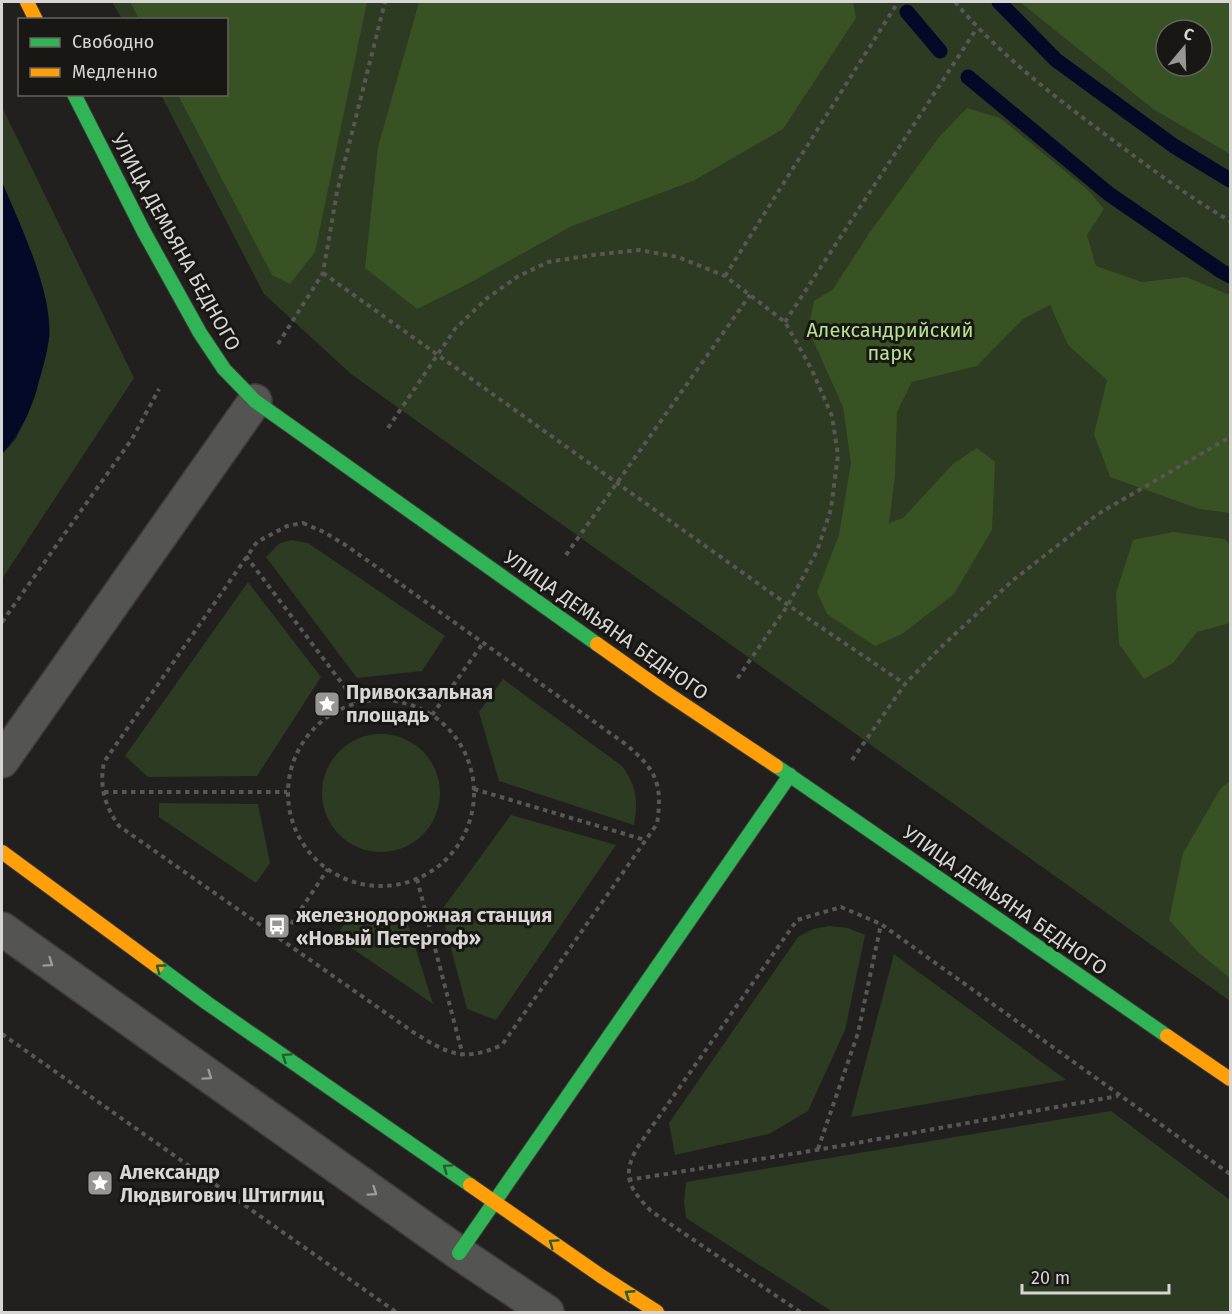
<svg xmlns="http://www.w3.org/2000/svg" width="1232" height="1314" viewBox="0 0 1232 1314" font-family="'Fira Sans',sans-serif">
	<rect width="100%" height="100%" fill="#21201e"/>
	<!-- green -->
	<g fill="#2c3b21" fill-rule="evenodd">
		<path d="M112,2H1230V1001L351,374L264,294L161,95L226,94V20L122,19ZM1166,30H1202V66H1166Z"/>
		<polygon points="2,107 134,378 2,579 2,454 16,439 35,396 50,335 46,302 33,257 2,182"/>
		<polygon points="292,540 308,543 445,636 422,671 357,678 266,557 280,543"/>
		<polygon points="248,582 321,677 257,776 148,777 125,756"/>
		<path d="M503,679L622,766C637,786 638,801 634,825L499,781L479,712Z"/>
		<circle cx="381" cy="793" r="59"/>
		<polygon points="159,803 258,804 270,863 256,883 159,817"/>
		<polygon points="511,815 616,845 496,1020 467,1009 441,911"/>
		<polygon points="403,908 433,1004 336,937 349,917"/>
		<polygon points="829,926 848,928 865,935 845,1030 808,1111 769,1134 675,1155 669,1123 798,937 813,929"/>
		<polygon points="894,954 1066,1080 851,1117"/>
		<polygon points="1111,1111 1230,1200 1230,1312 833,1312 686,1218 684,1202 686,1182"/>
	</g>
	<!-- forest -->
	<g fill="#395223" fill-rule="evenodd">
		<polygon points="130,2 367,2 315,252 290,284 272,275 178,95 226,94 226,20 139,19"/>
		<polygon points="419,2 853,2 856,18 783,129 693,181 572,226 464,286 417,309 365,268 378,147"/>
		<path d="M1020,2H1230V154L1153,109ZM1166,30H1202V66H1166Z"/>
		<polygon points="967,108 1000,118 1089,191 1104,209 1087,235 1096,266 1142,282 1186,277 1230,295 1230,513 1199,509 1110,477 1094,434 1107,380 1068,345 1050,305 1023,319 977,366 912,382 897,412 895,476 889,523 903,518 953,464 977,448 995,462 992,530 954,594 902,634 875,646 827,614 817,592 839,535 851,463 843,407 808,329 814,301 833,289 870,232 939,137"/>
		<polygon points="1173,532 1225,539 1230,545 1230,623 1197,632 1173,663 1144,679 1119,644 1116,593 1133,540"/>
		<polygon points="1230,781 1230,978 1198,952 1169,920 1183,853 1221,788"/>
	</g>
	<!-- water -->
	<path fill="#030926" d="M2,182C19,222 53,293 49,336C48,351 43,367 39,381C32,409 21,433 2,454Z"/>
	<g fill="none" stroke-linecap="round" stroke-linejoin="round">
		<!-- stream -->
		<g stroke="#030926" stroke-width="15">
			<polyline points="999,2 1056,60 1174,146 1230,180"/>
			<polyline points="907,12 940,51"/>
			<polyline points="968,77 1109,194 1221,271 1230,276"/>
		</g>
		<defs>
			<g id="street">
				<polyline points="2,761 255,401"/>
				<polyline points="2,929 459,1253 547,1312"/>
			</g>
			<g id="fast">
				<polyline points="74,94 144,232 200,333 224,369 255,401 597,644"/>
				<polyline points="776,766 1167,1036"/>
				<polyline points="157,966 207,1003 470,1185"/>
				<polyline points="459,1253 790,775"/>
			</g>
			<g id="slow">
				<polyline points="27,2 36,20"/>
				<polyline points="597,644 662,690 776,766"/>
				<polyline points="2,852 157,966"/>
				<polyline points="1167,1036 1230,1079"/>
				<polyline points="470,1185 601,1276 657,1312"/>
			</g>
		</defs>
		<!-- street casing -->
		<use href="#street" stroke="#3c3b39" stroke-width="36"/>
		<!-- fast casing -->
		<use href="#fast" stroke="#3c3b39" stroke-width="16"/>
		<!-- slow casing -->
		<use href="#slow" stroke="#3c3b39" stroke-width="16"/>
		<!-- path -->
		<g stroke="#575756" stroke-width="4" stroke-dasharray="4.5 4.5" stroke-linecap="butt">
			<path d="M955,2C998,53 1052,95 1106,135C1146,165 1187,196 1230,221"/>
			<polyline points="323,273 788,605 905,684"/>
			<polyline points="725,276 898,2"/>
			<polyline points="785,322 977,28"/>
			<polyline points="278,344 323,273 337,192 385,2"/>
			<polyline points="388,428 455,329 486,299 517,277 548,262 593,255 639,250 678,257 725,276 785,322 812,370 832,416 838,455 831,509 817,551 788,605 737,679"/>
			<path d="M303,523L324,532L347,546L624,743C656,769 663,783 657,824L502,1045C462,1063 447,1053 413,1032L119,826C105,806 99,787 104,762L257,542L287,526Z"/>
			<polyline points="566,555 750,295"/>
			<polyline points="246,556 356,702"/>
			<polyline points="2,622 132,439 159,389"/>
			<circle cx="381" cy="793" r="93"/>
			<polyline points="432,715 483,643"/>
			<polyline points="852,760 905,684 939,649 1012,581 1098,514 1230,437"/>
			<polyline points="474,789 645,840"/>
			<polyline points="104,792 287,792"/>
			<polyline points="417,879 463,1056"/>
			<polyline points="281,939 328,869"/>
			<polyline points="2,1034 396,1312"/>
			<polyline points="818,1149 858,1033 881,924"/>
			<polyline points="628,1180 817,1150 1118,1096"/>
			<path d="M800,1312L651,1211C630,1189 621,1177 637,1148L797,920L841,907L881,924L1230,1174"/>
		</g>
		<!-- street -->
		<use href="#street" stroke="#545452" stroke-width="33"/>
		<!-- fast -->
		<use href="#fast" stroke="#30b455" stroke-width="14"/>
		<!-- slow -->
		<use href="#slow" stroke="#ff9f0a" stroke-width="14"/>
	</g>
	<!-- one-way arrows -->
	<defs><path id="oneway-chevron" d="M-2-3.5L2.5 0L-2 3.5" fill="none" stroke-width="1.6" stroke-linecap="round" stroke-linejoin="round" transform="scale(1.5)"/></defs>
	<g stroke="#9c9c9a">
		<use href="#oneway-chevron" transform="translate(49 963) rotate(35)"/>
		<use href="#oneway-chevron" transform="translate(208 1076) rotate(35)"/>
		<use href="#oneway-chevron" transform="translate(373 1192) rotate(35)"/>
	</g>
	<g stroke="#235e31">
		<use href="#oneway-chevron" transform="translate(160 968) rotate(-144)"/>
		<use href="#oneway-chevron" transform="translate(286 1057) rotate(-146)"/>
		<use href="#oneway-chevron" transform="translate(447 1168) rotate(-145)"/>
		<use href="#oneway-chevron" transform="translate(553 1243) rotate(-145)"/>
		<use href="#oneway-chevron" transform="translate(629 1294) rotate(-147)"/>
	</g>
	<!-- icons -->
	<defs>
		<symbol id="sight-square" viewBox="-11 -11 22 22"><rect x="-9" y="-9" width="18" height="18" rx="4" fill="#979694" stroke="#191714"/><path d="M0-6L1.8-2.2L6-1.7L2.9 1.2L3.7 5.4L0 3.3L-3.7 5.4L-2.9 1.2L-6-1.7L-1.8-2.2Z" fill="#fff"/></symbol>
		<symbol id="bus-square" viewBox="-11 -11 22 22"><rect x="-9" y="-9" width="18" height="18" rx="4" fill="#979694" stroke="#191714"/><path d="M-5-6H5V4H4V6H2V4H-2V6H-4V4H-5ZM-3.5-4V0h7V-4ZM-3.5 1.2v1.5H-2V1.2ZM2 1.2v1.5H3.5V1.2Z" fill="#fff"/></symbol>
	</defs>
	<g fill-rule="evenodd">
		<use href="#sight-square" x="312" y="689" width="30" height="30"/>
		<use href="#bus-square" x="262" y="911" width="30" height="30"/>
		<use href="#sight-square" x="85" y="1168" width="30" height="30"/>
	</g>
	<g text-anchor="middle" dominant-baseline="central" stroke-width="6" stroke-linejoin="round" paint-order="stroke">
		<!-- street labels -->
		<g font-size="20" fill="#d7d6d4" stroke="#191714">
			<text transform="translate(176 242) rotate(61)">УЛИЦА ДЕМЬЯНА БЕДНОГО</text>
			<text transform="translate(606 625) rotate(35)">УЛИЦА ДЕМЬЯНА БЕДНОГО</text>
			<text transform="translate(1005 900) rotate(35)">УЛИЦА ДЕМЬЯНА БЕДНОГО</text>
		</g>
		<!-- park labels -->
		<g font-size="20" fill="#b5e391" stroke="#191714">
			<text x="890" y="330">Александрийский<tspan x="890" dy="23">парк</tspan></text>
		</g>
		<!-- poi labels -->
		<g font-size="20" font-weight="bold" fill="#d7d6d4" stroke="#191714" text-anchor="start">
			<text x="346" y="692">Привокзальная<tspan x="346" dy="23">площадь</tspan></text>
			<text x="296" y="915">железнодорожная станция<tspan x="296" dy="23">«Новый Петергоф»</tspan></text>
			<text x="120" y="1172">Александр<tspan x="120" dy="23">Людвигович Штиглиц</tspan></text>
		</g>
	</g>
	<!-- border -->
	<rect width="1232" height="1314" fill="none" stroke="#d7d6d4" stroke-width="6"/>
	<!-- legend -->
	<rect x="18" y="18" width="210" height="78" fill="#191714" stroke="#656361" stroke-width="1.5"/>
	<rect x="30" y="38" width="30" height="9" fill="#30b455" stroke="#656361" stroke-width="1.5"/>
	<text x="72" y="48" font-size="18" fill="#d7d6d4">Свободно</text>
	<rect x="30" y="68" width="30" height="9" fill="#ff9f0a" stroke="#656361" stroke-width="1.5"/>
	<text x="72" y="78" font-size="18" fill="#d7d6d4">Медленно</text>
	<!-- north arrow -->
	<g transform="translate(1184 48) rotate(19)"><circle r="28" fill="#191714" stroke="#656361" stroke-width="1.5"/>
	<path d="M0-4.5L10 22L0 15L-10 22Z" fill="#979694"/>
	<text y="-9" font-size="16" font-weight="bold" text-anchor="middle" fill="#d7d6d4">С</text>
	</g>
	<!-- scale -->
	<path d="M1022 1284v9h147v-9" fill="none" stroke="#d7d6d4" stroke-width="3"/>
	<text x="1031" y="1284" font-size="18" fill="#d7d6d4" stroke="#191714" stroke-width="4.5" paint-order="stroke">20 m</text>
</svg>
